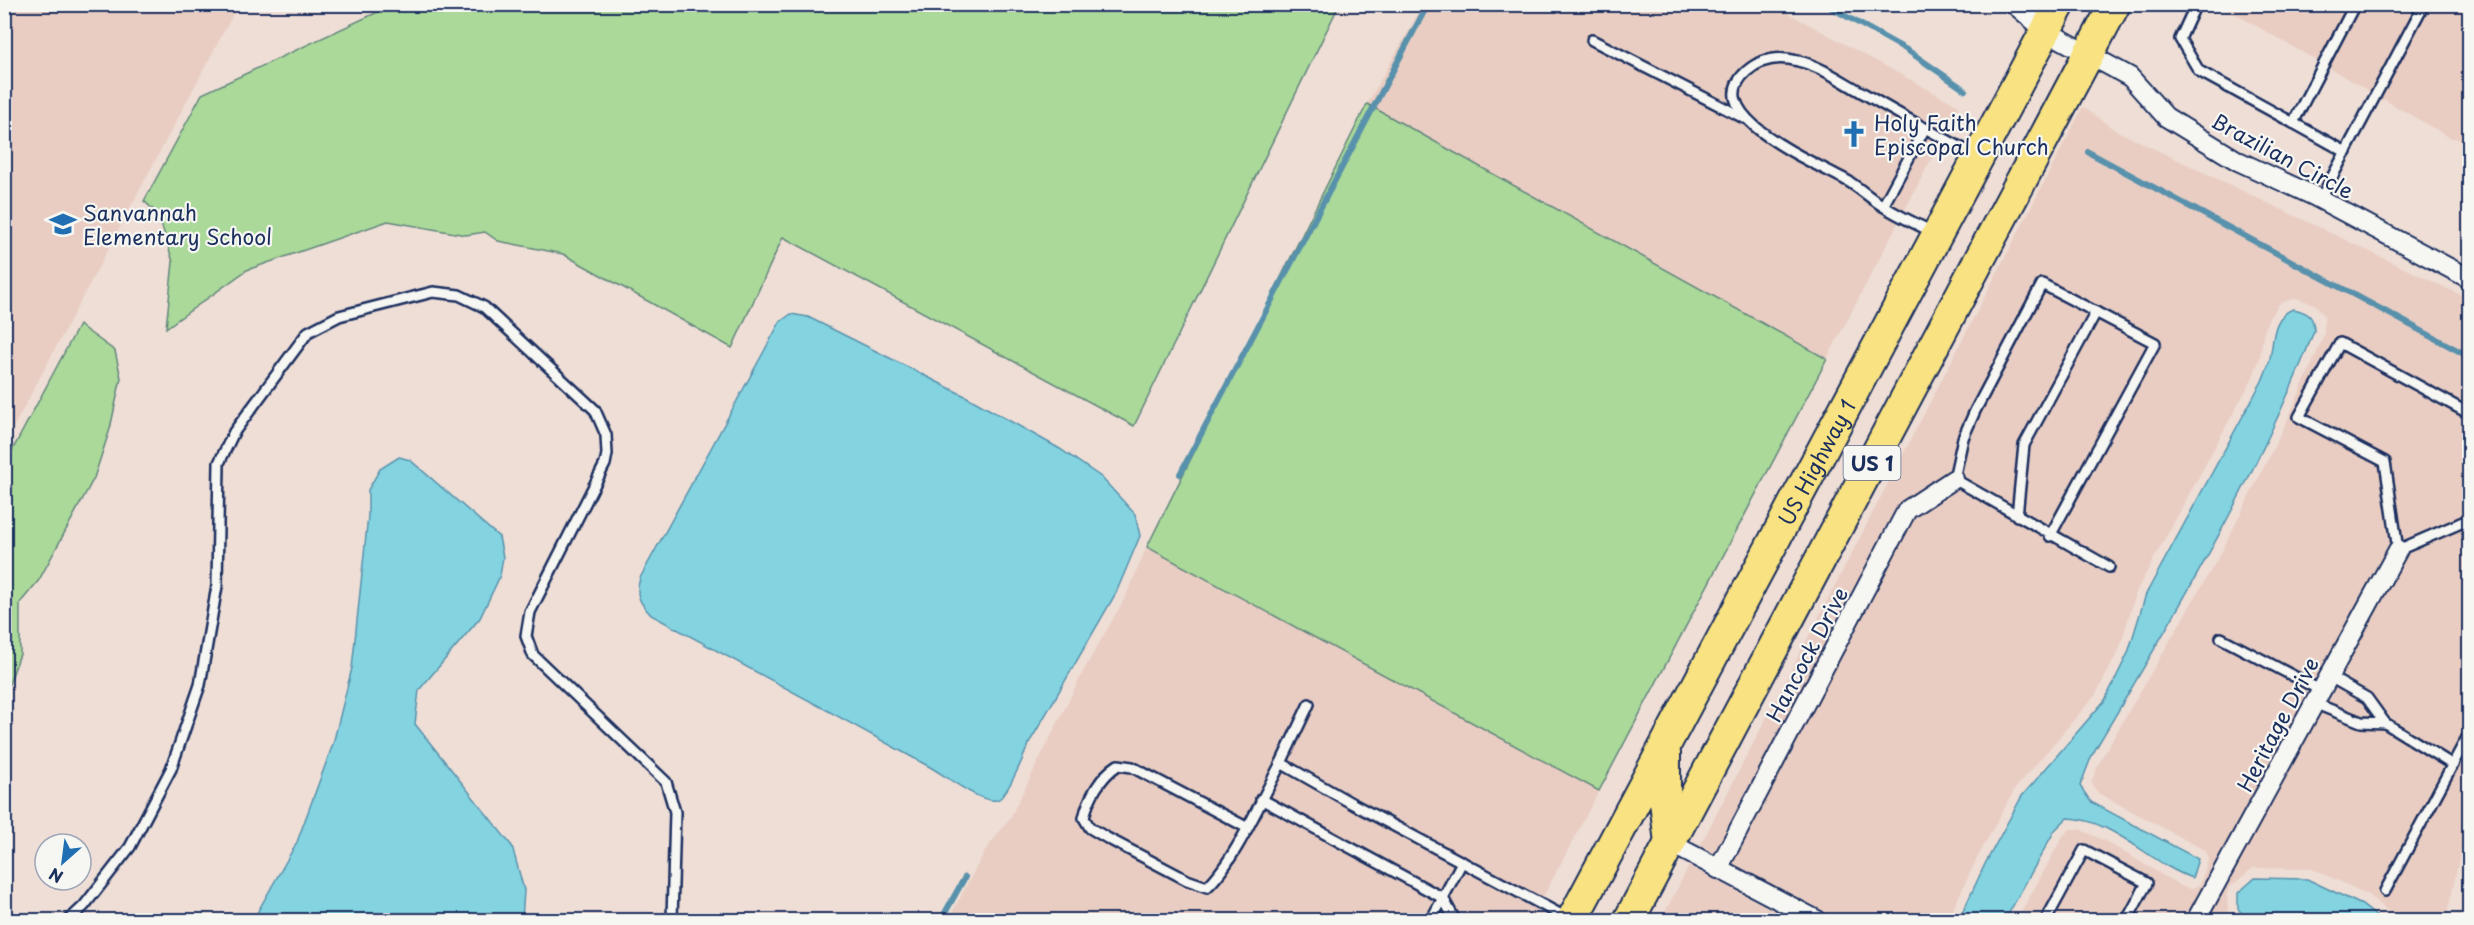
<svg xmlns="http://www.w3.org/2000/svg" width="2474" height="925" viewBox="0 0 2474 925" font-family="'Playpen Sans',sans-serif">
	<rect width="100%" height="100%" fill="#eeded6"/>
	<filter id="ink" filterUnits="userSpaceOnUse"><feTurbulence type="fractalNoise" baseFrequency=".0167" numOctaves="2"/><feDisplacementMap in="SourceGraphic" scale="12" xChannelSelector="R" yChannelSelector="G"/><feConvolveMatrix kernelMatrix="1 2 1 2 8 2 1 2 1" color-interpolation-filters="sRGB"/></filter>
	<g filter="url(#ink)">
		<!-- built -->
		<g fill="#e9cdc2">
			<polygon points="5,4 238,5 5,443 4,5"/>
			<polygon points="1771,4 1959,106 1827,359 1367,104 1423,5"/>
			<polygon points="2220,5 2469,5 2469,142 2449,137"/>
			<polygon points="2083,107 2115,130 2469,299 2470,825 2463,841 2446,920 2399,920 2367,894 2312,869 2253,868 2229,888 2227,895 2228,914 2234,920 2208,920 2411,545 2394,535 2185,920 2017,920 2063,836 2070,829 2079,829 2105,841 2181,886 2192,889 2200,884 2208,861 2206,851 2098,793 2091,783 2101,759 2222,551 2288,419 2316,355 2324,334 2324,316 2316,305 2296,298 2280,303 2268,319 2263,336 2260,358 2253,377 2137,590 2119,650 2096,694 2015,789 1976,860 1948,920 1841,920 1732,863 1914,518 1968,483 1958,464 1898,505 1715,854 1700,846"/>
			<polygon points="1147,547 1599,791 1531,920 948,920 985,851 1010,818 1086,666 1125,598"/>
			<polygon points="1689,866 1793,920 1661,920"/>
		</g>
		<!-- green -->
		<g fill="#aad999" stroke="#62847c" stroke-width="1.5">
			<polygon points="375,5 1339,5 1134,426 783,237 732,348 563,254 498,241 485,232 466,235 388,221 247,270 166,328 173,262 158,214 144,201 202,94 380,11"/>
			<polygon points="1367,104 1827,359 1599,791 1147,547"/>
			<polygon points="79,325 115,351 121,378 110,429 94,478 39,580 20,603 20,654 5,695 5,464"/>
		</g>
		<!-- water -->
		<g fill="#83d3e0" stroke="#5991ac" stroke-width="1.5">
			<path d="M2293,309C2308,312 2314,316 2314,331C2257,480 2173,618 2092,755L2080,786L2091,802L2198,859L2192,878C2149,863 2114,819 2067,818L2055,830L2005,920H1959L1985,864L2022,796L2105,700L2128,653L2146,594L2262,381C2265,373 2269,366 2270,358C2274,339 2272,317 2293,309Z"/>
			<path d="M791,314L808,317L860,343L967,397L1060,449L1101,477L1135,514L1140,536L1116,593L1028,745C1024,756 1007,797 997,800C980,804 944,774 928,766C836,715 744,665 651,615C639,602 635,595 640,578L780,322Z"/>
			<polygon points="399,457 410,460 499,537 503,557 500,576 480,618 419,690 415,724 512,846 524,890 522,920 253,920 297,842 333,744 352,668 368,516 368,490 380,469"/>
			<polygon points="2255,878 2307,879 2362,905 2381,920 2248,920 2238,909 2238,893"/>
		</g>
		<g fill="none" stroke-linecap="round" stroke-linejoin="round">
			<!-- stream -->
			<g stroke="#5991ac" stroke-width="6">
				<polyline points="1824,4 1907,50 1965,90"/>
				<polyline points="2088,152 2470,357"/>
				<polyline points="1180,474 1428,4"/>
				<polyline points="941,920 965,877"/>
			</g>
			<defs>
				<g id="lane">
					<polyline points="2196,4 2180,39 2199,71 2346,152"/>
					<polyline points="1592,40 1744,118"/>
					<polyline points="2293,123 2355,4"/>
					<polyline points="2320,200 2424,4"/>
					<polyline points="1883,206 1925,128"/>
					<path d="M1933,232C1914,223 1894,214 1877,202C1868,196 1860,189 1851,183C1824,166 1695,116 1747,71C1762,58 1779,56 1798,61C1821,66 1843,82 1863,93C1900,115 1937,135 1975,155"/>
					<polyline points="2470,414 2340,343 2299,417 2385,462 2398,550 2470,519"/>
					<polyline points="2017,516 2024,445 2096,312"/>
					<polyline points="2050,536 2155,343 2042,284 1975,411 1963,438 1954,479 2109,567"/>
					<polyline points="2221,638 2320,690"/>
					<polyline points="2328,676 2367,698 2385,723 2453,765"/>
					<polyline points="2314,703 2361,722 2385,723"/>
					<polyline points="1281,763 1309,704"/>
					<polyline points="1261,799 1443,898 1431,920"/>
					<path d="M1246,827L1132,767L1118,765C1101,776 1088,798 1084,818L1090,828L1107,838L1187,880L1207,887C1235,861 1262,798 1281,763L1353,804L1567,918"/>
					<polyline points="2385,891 2470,732"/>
					<polyline points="69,920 84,906 130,847 171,769 200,685 217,586 219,463 234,432 308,332 339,316 433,292 459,295 484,307 595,410 606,435 607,454 605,464 530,612 526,636 533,655 666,782 675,812 672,920"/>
					<polyline points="1455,920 1443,898 1462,862"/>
					<polyline points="2046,920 2084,850 2147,883 2127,920"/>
				</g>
				<g id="street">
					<polyline points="2014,4 2046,31 2130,77 2166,117 2238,161 2314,196 2470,279"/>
					<polyline points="1670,843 1817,920"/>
					<polyline points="1718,869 1907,510 1954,479"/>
					<polyline points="2196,920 2398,550"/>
				</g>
				<g id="primary">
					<polyline points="1665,753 1665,801 1670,843"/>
					<path id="s1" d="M1572,920L2060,4"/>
					<polyline points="1629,920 2115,4"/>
				</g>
			</defs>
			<!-- lane casing -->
			<use href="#lane" stroke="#1b2f5e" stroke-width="14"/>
			<!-- street casing -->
			<use href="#street" stroke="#1b2f5e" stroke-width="22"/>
			<!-- primary casing -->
			<use href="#primary" stroke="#1b2f5e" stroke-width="34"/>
			<!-- lane -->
			<use href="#lane" stroke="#f6f6f2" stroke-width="9"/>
			<!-- street -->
			<use href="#street" stroke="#f6f6f2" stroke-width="18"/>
			<!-- primary -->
			<use href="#primary" stroke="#f8e281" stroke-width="30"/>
		</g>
	</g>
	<!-- icons -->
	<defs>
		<symbol id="church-bare" viewBox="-9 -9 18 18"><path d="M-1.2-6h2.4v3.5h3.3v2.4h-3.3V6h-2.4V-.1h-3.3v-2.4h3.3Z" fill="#1f6fb2" stroke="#f6f6f2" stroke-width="2.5" paint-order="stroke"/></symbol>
		<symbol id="school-bare" viewBox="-9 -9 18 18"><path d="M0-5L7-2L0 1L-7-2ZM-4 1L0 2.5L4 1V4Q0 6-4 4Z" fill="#1f6fb2" stroke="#f6f6f2" stroke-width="2.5" paint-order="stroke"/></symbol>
	</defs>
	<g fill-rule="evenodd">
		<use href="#church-bare" x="1835" y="115" width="38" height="38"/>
		<use href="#school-bare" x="44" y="205" width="38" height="38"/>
	</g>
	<g text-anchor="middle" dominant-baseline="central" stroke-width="4.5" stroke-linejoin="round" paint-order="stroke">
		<!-- shield labels -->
		<rect fill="#f6f6f2" stroke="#5d6b8a" stroke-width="1.5" x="1843.5" y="446" width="57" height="34" rx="4.5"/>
		<g font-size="20" font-weight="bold" fill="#1b2f5e">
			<text x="1872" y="463">US 1</text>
		</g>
		<!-- poi labels -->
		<g font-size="21" fill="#1b2f5e" stroke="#f6f6f2" text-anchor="start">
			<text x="1874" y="122">Holy Faith<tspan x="1874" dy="24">Episcopal Church</tspan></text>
			<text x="83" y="212">Sanvannah<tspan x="83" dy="24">Elementary School</tspan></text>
		</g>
		<!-- street labels -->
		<g font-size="21" fill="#1b2f5e" stroke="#f6f6f2">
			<text transform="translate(2283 155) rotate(28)">Brazilian Circle</text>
			<text stroke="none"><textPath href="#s1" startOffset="519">US Highway 1</textPath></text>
			<text transform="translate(1806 654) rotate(-62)">Hancock Drive</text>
			<text transform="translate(2277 724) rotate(-62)">Heritage Drive</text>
		</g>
	</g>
	<!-- margin -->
	<rect width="2474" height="925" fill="none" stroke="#f6f6f2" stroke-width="24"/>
	<rect x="12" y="12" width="2450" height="901" fill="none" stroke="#1b2f5e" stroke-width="2" filter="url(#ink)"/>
	<!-- north arrow -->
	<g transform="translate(63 862) rotate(208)"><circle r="28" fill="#f6f6f2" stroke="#9ea6b7" stroke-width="1.5"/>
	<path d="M0-4.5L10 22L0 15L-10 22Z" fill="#1f6fb2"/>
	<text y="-9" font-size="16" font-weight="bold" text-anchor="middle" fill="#1b2f5e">N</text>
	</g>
</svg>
